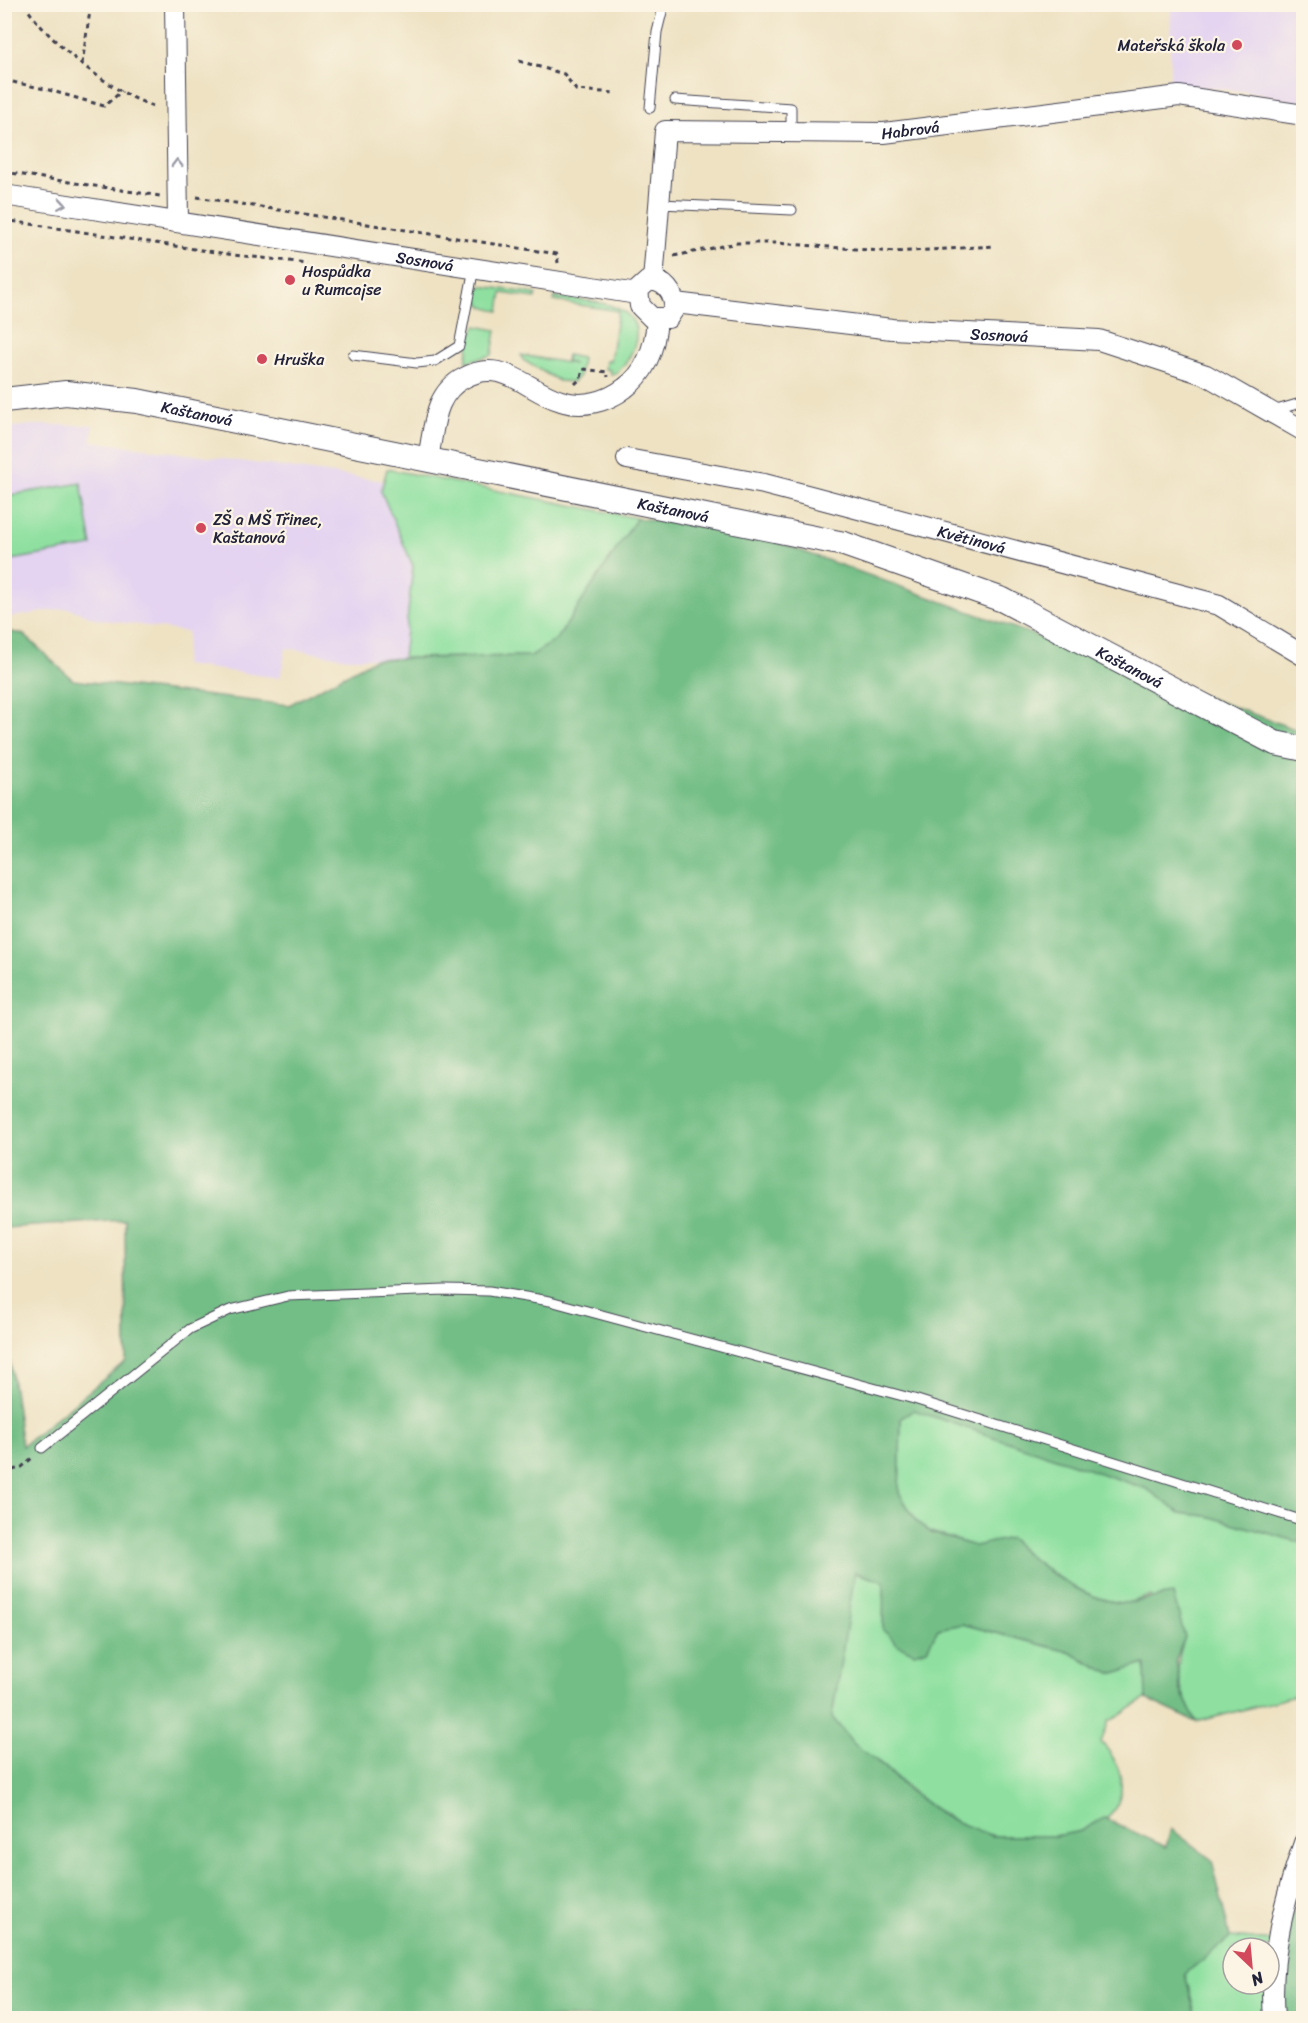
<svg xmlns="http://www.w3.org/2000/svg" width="1308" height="2023" viewBox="0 0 1308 2023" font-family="Sriracha,sans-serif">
	<rect width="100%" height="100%" fill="#fcf5e5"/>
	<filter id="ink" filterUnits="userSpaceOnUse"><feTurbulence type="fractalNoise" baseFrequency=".0167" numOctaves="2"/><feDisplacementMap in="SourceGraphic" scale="12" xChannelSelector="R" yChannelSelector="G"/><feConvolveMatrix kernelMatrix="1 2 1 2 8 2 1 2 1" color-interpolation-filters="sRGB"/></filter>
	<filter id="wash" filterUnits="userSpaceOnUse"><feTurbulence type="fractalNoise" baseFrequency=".008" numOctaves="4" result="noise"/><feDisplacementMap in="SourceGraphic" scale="24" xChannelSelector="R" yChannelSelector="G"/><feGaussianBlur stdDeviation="1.35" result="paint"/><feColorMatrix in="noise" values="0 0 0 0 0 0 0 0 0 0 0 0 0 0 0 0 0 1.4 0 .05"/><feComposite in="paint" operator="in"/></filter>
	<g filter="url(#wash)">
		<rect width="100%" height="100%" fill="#eee2c3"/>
		<!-- built -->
		<g fill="#e4d3f1">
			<polygon points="1171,5 1303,5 1303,104 1259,93 1207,87 1170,86"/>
			<polygon points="33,425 93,425 92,441 384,481 381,491 413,566 403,658 348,658 286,648 280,678 184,665 188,632 98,619 68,608 5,618 5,428"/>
		</g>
		<!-- green -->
		<g fill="#8fe0a0" stroke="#58816e" stroke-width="1.5">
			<path d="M481,286L536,294L535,298L502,293L499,311C484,309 470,302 481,286Z"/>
			<path d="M555,297C585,302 649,299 634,347C630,358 622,371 611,375L610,370L605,369L606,361H610L618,311L554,301Z"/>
			<polygon points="476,326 496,330 492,355 466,362 470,338"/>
			<polygon points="521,355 574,364 566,361 567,355 582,358 579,376 573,382 559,381 523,360"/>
			<polygon points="387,469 637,518 557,639 531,656 403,658 413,566 381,491"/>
			<polygon points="81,483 92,546 5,561 5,496"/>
			<path d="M914,1410L1147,1489L1180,1513L1207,1516L1303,1543V1694L1196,1722C1180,1689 1171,1673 1185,1637L1150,1596C1142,1598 1131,1603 1123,1603C1087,1602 1034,1563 1010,1538L975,1546L931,1532L917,1522L899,1493L901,1418Z"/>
			<path d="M854,1572L884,1582L883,1630L927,1649L938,1629L962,1624L1069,1652L1111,1674L1145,1664L1146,1699C1132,1705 1123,1716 1109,1721L1101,1742C1134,1776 1127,1820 1078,1832C1058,1837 1039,1836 1019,1836C1010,1836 1000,1837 991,1835C949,1825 916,1796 885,1767C876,1759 865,1753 855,1745C847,1738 839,1726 832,1717Z"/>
			<polygon points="1230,1937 1273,1941 1269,1948 1233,1948 1233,1984 1267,1984 1263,2018 1196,2018 1185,1974"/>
		</g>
		<!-- forest -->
		<g fill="#73be86" stroke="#4a7060" stroke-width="1.5">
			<path d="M637,518L752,533L1303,732V1543L1207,1516L1180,1513L1147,1489L914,1410L901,1418L899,1493L917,1522L931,1533L975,1546L1010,1538C1035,1565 1084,1600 1122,1603C1133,1604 1159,1595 1173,1594L1185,1637L1176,1659L1180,1689L1196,1722L1146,1699L1145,1664L1111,1674L1069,1652L962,1624L938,1629L927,1649L914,1653L898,1645L883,1630L884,1582L855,1572L832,1717L854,1744L883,1766L908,1790L945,1817L992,1836H1056L1081,1831L1104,1818L1166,1847L1171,1829L1212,1860L1230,1937L1185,1974L1196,2018H5L4,1319L22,1446L126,1361L125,1220L5,1228V631L23,634L73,680L289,705L375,659L531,656L557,639Z"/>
			<polygon points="1303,1890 1303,2018 1280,2018 1283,1942 1298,1891"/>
		</g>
	</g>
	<g filter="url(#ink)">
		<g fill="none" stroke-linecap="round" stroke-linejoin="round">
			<defs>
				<g id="service">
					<polyline points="675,100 791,108 791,132"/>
					<polyline points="650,108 657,32 664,4"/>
					<polyline points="660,204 792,210"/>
					<polyline points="353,355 417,363 435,361 459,346 474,268"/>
					<polyline points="1273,411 1304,402"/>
					<polyline points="42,1448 190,1329 230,1310 288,1296 445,1290 489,1291 550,1301 914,1399 1304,1521"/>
				</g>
				<g id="minor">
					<polyline points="175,4 178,221"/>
					<path id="s1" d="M4,195L637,294"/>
					<path d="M648,281C664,279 675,293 674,309L668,318H652L640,306L638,290Z"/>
					<path id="s2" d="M653,281L665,131L884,133L1179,96L1304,115"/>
					<path id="s3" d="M675,303L892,329L1099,340L1206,375L1304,431"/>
					<path d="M428,458C432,440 433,420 440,404C445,393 454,383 464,378C502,356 527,391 561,401C582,408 607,402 625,388C647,372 655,346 657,320"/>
					<path id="s4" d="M627,459L764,484L814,497L1219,605L1304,656"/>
					<path d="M1274,2018C1269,1958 1284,1900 1304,1843"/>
				</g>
				<g id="tertiary">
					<path id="s5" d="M4,400L66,393L137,401L844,544L1003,600L1275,743L1304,749"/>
				</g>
			</defs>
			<!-- service casing -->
			<use href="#service" stroke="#413f4f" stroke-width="11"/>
			<!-- minor casing -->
			<use href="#minor" stroke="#413f4f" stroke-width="22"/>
			<!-- tertiary casing -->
			<use href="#tertiary" stroke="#413f4f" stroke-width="26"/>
			<!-- path -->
			<g stroke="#413f4f" stroke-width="3" stroke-dasharray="4.5 4.5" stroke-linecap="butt">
				<path d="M24,4C47,41 115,96 157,107"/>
				<polyline points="519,61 564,74 576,90 616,93"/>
				<polyline points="82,64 91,4"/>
				<polyline points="4,80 49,90 104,106 122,91"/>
				<polyline points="4,172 160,196"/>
				<polyline points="197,197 557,254 558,263"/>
				<polyline points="4,220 234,255 307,263"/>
				<polyline points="674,256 737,243 776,243 895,252 996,246"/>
				<polyline points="575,384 581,378 583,369 607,372 608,377"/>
				<polyline points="4,1473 22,1467 34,1456"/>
			</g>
			<!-- service -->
			<use href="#service" stroke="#fff" stroke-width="9"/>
			<!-- minor -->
			<use href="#minor" stroke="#fff" stroke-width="20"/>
			<!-- tertiary -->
			<use href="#tertiary" stroke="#fff" stroke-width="24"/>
		</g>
		<!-- one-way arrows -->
		<defs><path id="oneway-chevron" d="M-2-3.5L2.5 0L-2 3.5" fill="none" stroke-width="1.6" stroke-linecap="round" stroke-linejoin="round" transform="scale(1.5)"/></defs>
		<g stroke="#9c9ca7">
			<use href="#oneway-chevron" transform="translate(177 163) rotate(-91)"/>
			<use href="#oneway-chevron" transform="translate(62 204) rotate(9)"/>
		</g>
	</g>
	<!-- markers -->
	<g fill="#d1495b" stroke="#fcf5e5" stroke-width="2">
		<circle cx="1237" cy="45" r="6"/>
		<circle cx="290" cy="280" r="6"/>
		<circle cx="262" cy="359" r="6"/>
		<circle cx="201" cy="528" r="6"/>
	</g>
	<g text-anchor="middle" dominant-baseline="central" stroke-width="4.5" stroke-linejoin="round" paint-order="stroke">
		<!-- poi labels -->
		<g font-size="16" fill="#22223b" stroke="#fcf5e5" text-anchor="start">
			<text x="1225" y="45" text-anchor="end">Mateřská škola</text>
			<text x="302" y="271">Hospůdka<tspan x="302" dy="18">u Rumcajse</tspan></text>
			<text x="274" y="359">Hruška</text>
			<text x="213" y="519">ZŠ a MŠ Třinec,<tspan x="213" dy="18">Kaštanová</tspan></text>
		</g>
		<!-- street labels -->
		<g font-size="16" fill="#22223b" stroke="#fcf5e5">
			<text stroke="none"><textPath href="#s2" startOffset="396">Habrová</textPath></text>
			<text stroke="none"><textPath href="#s1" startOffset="426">Sosnová</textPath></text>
			<text stroke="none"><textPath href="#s3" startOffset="326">Sosnová</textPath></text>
			<text stroke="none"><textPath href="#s5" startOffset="195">Kaštanová</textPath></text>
			<text stroke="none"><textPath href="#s5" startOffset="681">Kaštanová</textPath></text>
			<text stroke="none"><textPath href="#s4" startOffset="354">Květinová</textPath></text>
			<text stroke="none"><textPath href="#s5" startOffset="1167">Kaštanová</textPath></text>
		</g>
	</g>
	<!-- margin -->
	<rect width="1308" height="2023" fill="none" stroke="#fcf5e5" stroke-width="24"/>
	<!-- north arrow -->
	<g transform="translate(1251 1966) rotate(154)"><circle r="28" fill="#fcf5e5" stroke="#a5a1a1" stroke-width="1.5"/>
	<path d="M0-4.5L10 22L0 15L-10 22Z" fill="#d1495b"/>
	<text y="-9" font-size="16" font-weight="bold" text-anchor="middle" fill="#22223b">N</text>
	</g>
</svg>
